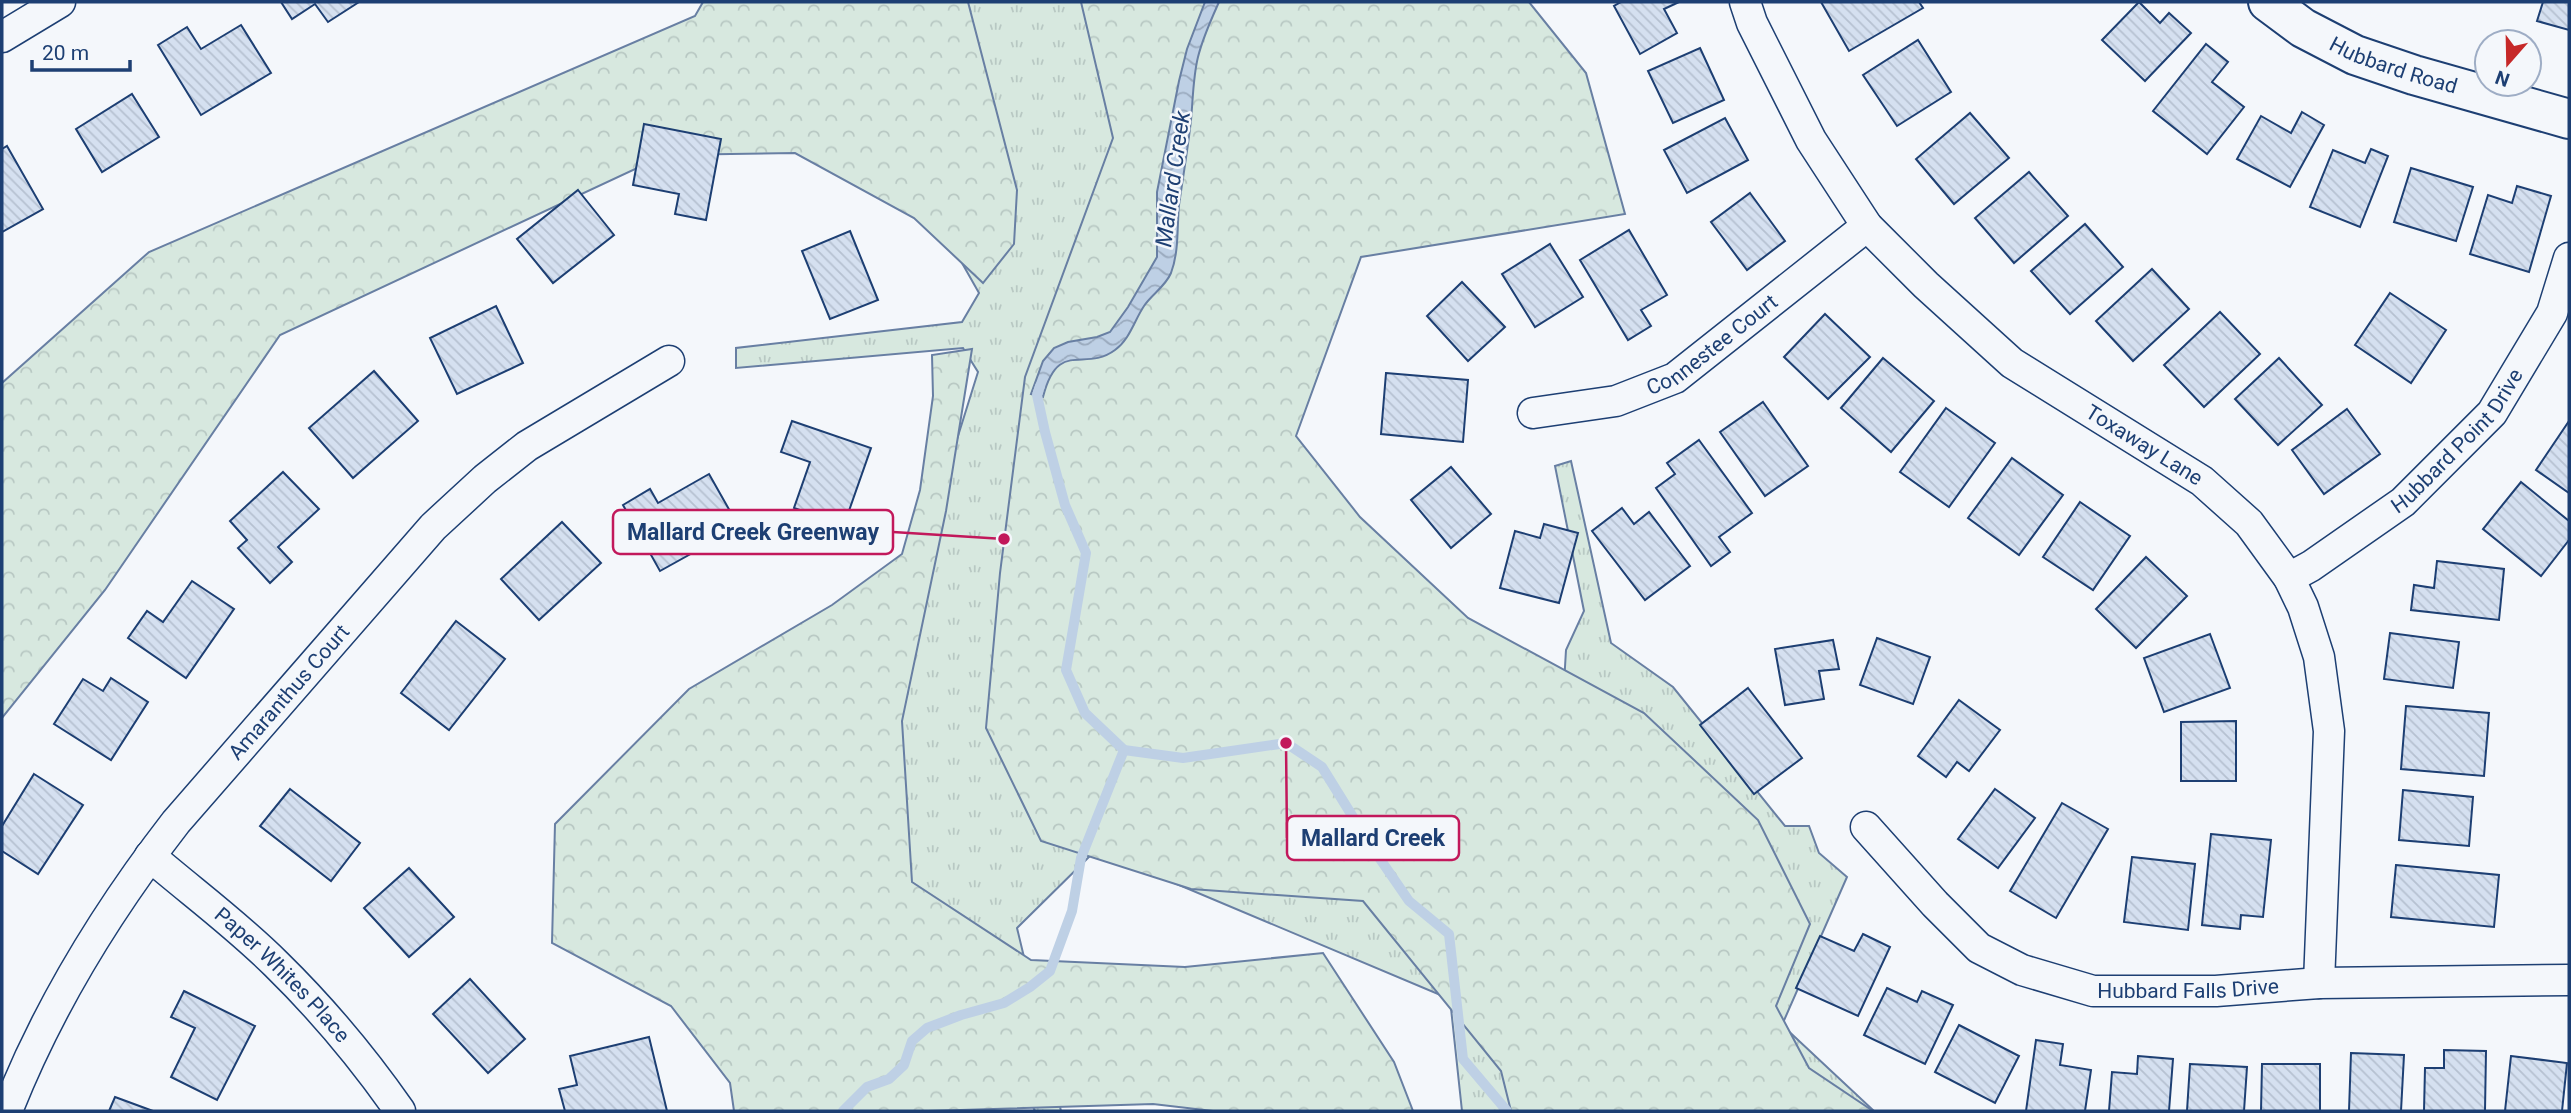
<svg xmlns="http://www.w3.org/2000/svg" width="2571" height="1113" viewBox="0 0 2571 1113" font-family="Roboto,sans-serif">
	<defs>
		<pattern id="grass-tufts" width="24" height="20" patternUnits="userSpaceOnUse" patternTransform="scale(1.75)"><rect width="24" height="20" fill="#d7e8df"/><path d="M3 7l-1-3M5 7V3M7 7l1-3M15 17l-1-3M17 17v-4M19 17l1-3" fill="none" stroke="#b8c8c3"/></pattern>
		<pattern id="forest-crowns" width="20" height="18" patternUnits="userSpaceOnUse" patternTransform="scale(1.75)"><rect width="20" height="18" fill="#d7e8df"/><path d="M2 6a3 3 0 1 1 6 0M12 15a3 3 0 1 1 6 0" fill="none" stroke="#b8c8c3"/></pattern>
		<pattern id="water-waves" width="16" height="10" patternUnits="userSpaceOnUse" patternTransform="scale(1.75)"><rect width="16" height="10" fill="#bed0e5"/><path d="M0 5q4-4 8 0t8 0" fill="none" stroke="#9aaabe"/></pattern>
		<pattern id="building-back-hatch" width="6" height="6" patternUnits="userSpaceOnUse" patternTransform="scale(1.75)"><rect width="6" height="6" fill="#d5e0f0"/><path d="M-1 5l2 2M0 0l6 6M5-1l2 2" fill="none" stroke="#b6c1d1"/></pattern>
	</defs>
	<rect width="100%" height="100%" fill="#f4f7fb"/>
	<!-- grass -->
	<polygon fill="url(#grass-tufts)" stroke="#687fa3" stroke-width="2" points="814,2 1219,2 1163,286 1554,853 1566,650 1584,611 1555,466 1571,461 1611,643 1673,687 1785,826 1809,826 1819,853 1847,877 1782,1025 1874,1111 1462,1111 1450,999 1096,850 1017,928 1061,1111 1035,1111 967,965 843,1082 889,657 978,372 963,348 736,368 736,348 962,322 979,293"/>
	<!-- forest -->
	<g fill="url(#forest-crowns)" stroke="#687fa3" stroke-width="2">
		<polygon points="703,2 968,2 1017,190 1014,244 983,283 914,218 795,153 665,155 280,335 105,590 2,718 2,383 149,252 695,16"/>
		<polygon points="1081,2 1529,2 1586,73 1625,214 1361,257 1296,436 1360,517 1468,618 1644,713 1758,820 1810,924 1776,1006 1809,1068 1873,1111 1511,1111 1501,1071 1363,901 1191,889 1041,841 986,728 1000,573 1025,377 1113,138"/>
		<polygon points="972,349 946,511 902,721 912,882 1031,960 1185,967 1323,953 1394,1062 1413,1111 1213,1111 1153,1104 928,1111 734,1111 730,1083 671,1006 552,943 555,824 689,689 832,605 902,554 920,490 933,396 932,355"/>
	</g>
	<!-- water -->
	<path fill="url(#water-waves)" stroke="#687fa3" stroke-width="2" d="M1205,2H1219C1211,20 1203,37 1198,57C1193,77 1193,99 1191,120C1188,148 1183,177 1179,205C1177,227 1179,252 1171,273C1165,287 1152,294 1144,306C1134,321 1130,339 1115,350C1084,373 1058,338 1043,397L1031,394L1043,361L1054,348L1068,342L1097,337L1110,332L1128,307L1157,257V192L1179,81L1187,49Z"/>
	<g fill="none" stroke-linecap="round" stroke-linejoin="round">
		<!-- stream -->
		<g stroke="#bed0e5" stroke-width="10">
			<polyline points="1040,386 1037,395 1045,432 1065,505 1086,553 1066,670 1085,713 1124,750 1183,758 1286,743 1322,767 1369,843 1409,901 1449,934 1463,1059 1507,1111"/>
			<polyline points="843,1111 867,1087 889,1079 904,1065 912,1041 927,1028 961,1015 1004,1003 1030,987 1050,971 1072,911 1081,858 1124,750"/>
		</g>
	</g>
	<!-- building -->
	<g fill="url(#building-back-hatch)" stroke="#1d3f73" stroke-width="2">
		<polygon points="281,2 359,2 328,22 315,4 292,19"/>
		<polygon points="1621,2 1679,2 1664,9 1677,33 1640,54 1614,6"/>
		<polygon points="1821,2 1919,2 1923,8 1849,51"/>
		<polygon points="2139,2 2160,23 2169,13 2191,33 2145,81 2102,40"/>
		<polygon points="2543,2 2569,2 2569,30 2537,21"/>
		<polygon points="241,25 271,73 201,115 158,45 187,27 201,49"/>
		<polygon points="1918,40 1951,92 1897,126 1863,75"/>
		<polygon points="2206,44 2228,62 2212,82 2244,107 2207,154 2153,111"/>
		<polygon points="1700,48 1724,100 1673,123 1648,71"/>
		<polygon points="132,94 159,137 102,172 76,129"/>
		<polygon points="2302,112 2324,125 2290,187 2237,159 2261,116 2291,133"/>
		<polygon points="1970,113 2009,158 1954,204 1916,159"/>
		<polygon points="1725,118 1748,160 1687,193 1664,150"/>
		<polygon points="644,124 721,139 706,220 675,214 679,194 633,185"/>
		<polygon points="7,146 43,209 2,232 2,149"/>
		<polygon points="2371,149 2388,156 2360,227 2310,207 2333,150 2365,163"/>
		<polygon points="2411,168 2473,187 2456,241 2394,222"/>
		<polygon points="2029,172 2068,216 2014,263 1975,218"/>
		<polygon points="2517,186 2551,196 2529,272 2470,254 2488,195 2512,203"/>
		<polygon points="578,190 614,235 553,283 517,239"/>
		<polygon points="1750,193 1785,241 1747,270 1711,222"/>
		<polygon points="2085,224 2123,267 2070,314 2031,271"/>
		<polygon points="1629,230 1667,295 1641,310 1651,326 1628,340 1580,260"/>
		<polygon points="850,231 878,300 830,319 802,251"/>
		<polygon points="1550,244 1583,297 1535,327 1502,274"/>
		<polygon points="2152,269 2189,309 2133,361 2096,321"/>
		<polygon points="1462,282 1505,327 1468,361 1427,316"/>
		<polygon points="2390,293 2446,330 2411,383 2355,345"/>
		<polygon points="496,306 523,363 457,394 430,338"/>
		<polygon points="2220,312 2260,354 2204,407 2164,365"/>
		<polygon points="1825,314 1870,357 1828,399 1784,357"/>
		<polygon points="1883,358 1934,401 1891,452 1841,408"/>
		<polygon points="2279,358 2322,405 2278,445 2235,399"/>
		<polygon points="374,371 418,421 353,478 309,428"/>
		<polygon points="1386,373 1468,380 1463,442 1381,434"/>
		<polygon points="1763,402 1808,466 1765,496 1720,432"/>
		<polygon points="1946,408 1995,443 1949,507 1900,472"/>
		<polygon points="2347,409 2380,454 2324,494 2292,450"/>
		<polygon points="792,421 871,448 844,525 794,508 810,462 781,452"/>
		<polygon points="2569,421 2569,493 2536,470"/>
		<polygon points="1699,440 1752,513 1719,537 1730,552 1711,566 1656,488 1675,474 1667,463"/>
		<polygon points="2012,458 2063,495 2019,555 1968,518"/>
		<polygon points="1451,467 1491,514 1451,548 1411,500"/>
		<polygon points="283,472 319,509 278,547 292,562 270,583 238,548 247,540 230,521"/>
		<polygon points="709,474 739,527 660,571 623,505 650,489 658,503"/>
		<polygon points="2521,482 2569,521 2569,540 2541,576 2483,529"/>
		<polygon points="2080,502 2130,536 2093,590 2043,557"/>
		<polygon points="1622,508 1634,524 1649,512 1690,566 1645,600 1592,531"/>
		<polygon points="562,522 601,563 539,620 501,579"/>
		<polygon points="1544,524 1578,533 1559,603 1500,588 1515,531 1540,538"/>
		<polygon points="2146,557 2187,596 2136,648 2096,609"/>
		<polygon points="2437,561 2504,569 2499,620 2411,610 2414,585 2434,588"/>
		<polygon points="192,581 234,609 186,678 128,638 147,611 163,622"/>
		<polygon points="456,621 505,659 449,730 401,693"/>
		<polygon points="2390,633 2459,642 2453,688 2384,679"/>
		<polygon points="2210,634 2230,688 2164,712 2144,658"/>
		<polygon points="1877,638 1930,657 1913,704 1860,685"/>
		<polygon points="1833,640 1839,669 1819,671 1824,699 1785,705 1775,649"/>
		<polygon points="111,678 148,702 111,760 54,724 83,679 103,691"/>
		<polygon points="1748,688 1802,758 1754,794 1700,725"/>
		<polygon points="1959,700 2000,730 1969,771 1957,762 1946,777 1918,756"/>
		<polygon points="2406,706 2489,713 2484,776 2401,769"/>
		<polygon points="2236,721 2236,781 2181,781 2181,722"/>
		<polygon points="34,774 83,805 38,874 2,851 2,826"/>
		<polygon points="290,789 360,843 331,881 260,826"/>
		<polygon points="1995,789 2035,818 1998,868 1958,839"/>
		<polygon points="2403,790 2473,797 2469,846 2399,840"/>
		<polygon points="2062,803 2108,829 2056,918 2010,891"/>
		<polygon points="2211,834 2271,840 2263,917 2241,915 2240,929 2202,925"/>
		<polygon points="2132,857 2195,864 2188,930 2124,922"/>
		<polygon points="2396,865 2499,875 2494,927 2391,917"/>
		<polygon points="409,868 454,917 409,957 364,908"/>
		<polygon points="1863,934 1890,947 1858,1016 1796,988 1820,936 1854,951"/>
		<polygon points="470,979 525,1039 488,1073 433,1014"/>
		<polygon points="1887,988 1917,1002 1922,991 1953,1005 1925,1064 1864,1035"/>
		<polygon points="184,991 255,1026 217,1100 171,1077 195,1028 171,1017"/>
		<polygon points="1959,1025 2019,1056 1995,1103 1935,1072"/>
		<polygon points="649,1037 667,1111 565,1111 559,1089 577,1085 570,1056"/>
		<polygon points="2036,1040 2063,1044 2060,1065 2091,1070 2085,1111 2026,1111"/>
		<polygon points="2444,1050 2486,1051 2485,1111 2424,1111 2425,1068 2444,1068"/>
		<polygon points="2351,1053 2404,1055 2401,1111 2349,1111"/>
		<polygon points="2138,1056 2173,1059 2169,1111 2109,1111 2112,1072 2137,1074"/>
		<polygon points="2511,1056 2567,1063 2562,1111 2505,1111"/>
		<polygon points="2190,1064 2247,1067 2244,1111 2187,1111"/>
		<polygon points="2262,1064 2320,1064 2320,1111 2261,1111"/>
		<polygon points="115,1097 153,1111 109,1111"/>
	</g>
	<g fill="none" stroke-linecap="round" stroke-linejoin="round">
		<defs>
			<g id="minor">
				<path id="s1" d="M1745,2L1752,23L1811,140L1867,226L1926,285L2012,363L2202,481L2249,523L2289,578L2303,607L2319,657L2329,731L2319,983"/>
				<polyline points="2,37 60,2"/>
				<path id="s2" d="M1533,413L1616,401L1675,378L1867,226"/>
				<path id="s3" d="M2289,578L2311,566L2403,502L2492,413L2552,313L2569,258"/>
				<path id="s4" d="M1866,827L1935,904L1979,948L2022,970L2093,991H2216L2319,983L2569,980"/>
				<path id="s5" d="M150,856C192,892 237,925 276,964C322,1009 363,1058 400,1111"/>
				<path id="s6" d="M7,1111C48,1007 107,911 176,822L433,527L485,479L527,446L669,361"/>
			</g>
			<g id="secondary">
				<path id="s7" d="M2268,2L2303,28L2355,55L2414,75L2569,119"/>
			</g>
		</defs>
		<!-- minor casing -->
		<use href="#minor" stroke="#1d3f73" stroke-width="33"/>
		<!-- secondary casing -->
		<use href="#secondary" stroke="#1d3f73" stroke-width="42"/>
		<!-- minor -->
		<use href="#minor" stroke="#f4f7fb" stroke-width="30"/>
		<!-- secondary -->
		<use href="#secondary" stroke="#f4f7fb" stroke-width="38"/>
	</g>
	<g text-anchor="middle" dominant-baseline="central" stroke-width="5" stroke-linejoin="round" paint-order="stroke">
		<!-- street labels -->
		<g font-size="21" fill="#1d3f73" stroke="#f4f7fb">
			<text stroke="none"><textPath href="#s7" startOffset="142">Hubbard Road</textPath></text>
			<text stroke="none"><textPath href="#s2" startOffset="196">Connestee Court</textPath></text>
			<text stroke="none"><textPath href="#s3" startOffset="219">Hubbard Point Drive</textPath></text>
			<text stroke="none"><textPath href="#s1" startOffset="611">Toxaway Lane</textPath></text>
			<text stroke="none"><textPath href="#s6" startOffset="508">Amaranthus Court</textPath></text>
			<text stroke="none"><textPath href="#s5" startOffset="178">Paper Whites Place</textPath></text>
			<text stroke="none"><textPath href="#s4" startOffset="383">Hubbard Falls Drive</textPath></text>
		</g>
		<!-- water labels -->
		<g font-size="23" font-style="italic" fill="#1d3f73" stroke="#f4f7fb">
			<text transform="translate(1173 179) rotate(-82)">Mallard Creek</text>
		</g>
	</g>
	<!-- callouts -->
	<path fill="none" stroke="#c2185b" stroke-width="2.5" d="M1004 539L893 532M1286 743L1287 838"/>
	<g fill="#c2185b" stroke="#f4f7fb" stroke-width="2.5">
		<circle cx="1004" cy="539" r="7"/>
		<circle cx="1286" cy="743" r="7"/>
	</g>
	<g fill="#f4f7fb" stroke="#c2185b" stroke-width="2.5">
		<rect x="613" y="510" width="280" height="44" rx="7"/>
		<rect x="1287" y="816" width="172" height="44" rx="7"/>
	</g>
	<g font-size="23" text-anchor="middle" font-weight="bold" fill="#1d3f73">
		<text x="753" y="540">Mallard Creek Greenway</text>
		<text x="1373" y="846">Mallard Creek</text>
	</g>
	<!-- border -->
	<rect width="2571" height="1113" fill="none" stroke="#1d3f73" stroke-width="7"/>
	<!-- north arrow -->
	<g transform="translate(2508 63) rotate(200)"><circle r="33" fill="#f4f7fb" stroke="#9eadc5" stroke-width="2"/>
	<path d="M0-5L12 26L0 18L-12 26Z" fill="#c62828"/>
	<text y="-10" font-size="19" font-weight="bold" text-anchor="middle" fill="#1d3f73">N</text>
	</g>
	<!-- scale -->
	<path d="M32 60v10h98v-10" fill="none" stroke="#1d3f73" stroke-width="3.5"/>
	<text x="42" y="60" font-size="21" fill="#1d3f73" stroke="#f4f7fb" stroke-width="5" paint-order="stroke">20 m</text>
</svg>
